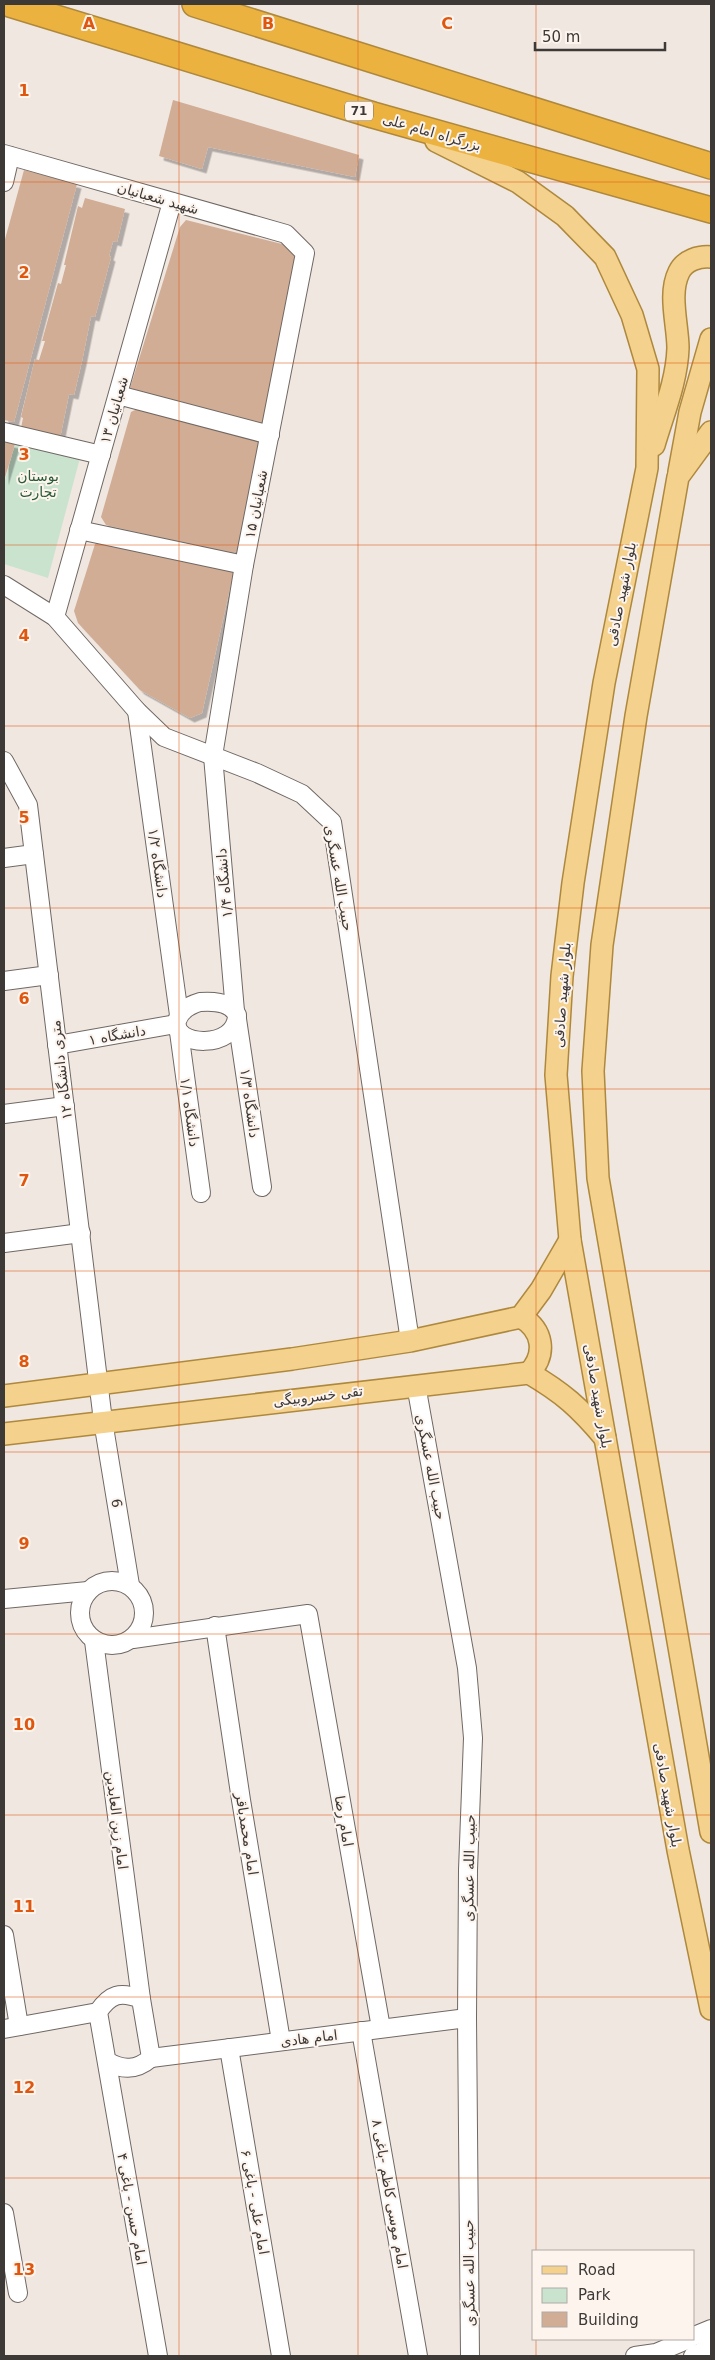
<svg xmlns="http://www.w3.org/2000/svg" width="715" height="2360" viewBox="0 0 715 2360" font-family="'DejaVu Sans',Cairo,sans-serif">
	<defs>
		<filter id="shadow"><feDropShadow dx="4.5" dy="4.5" stdDeviation="0" flood-color="#0004"/></filter>
	</defs>
	<rect width="100%" height="100%" fill="#f0e7e1"/>
	<!-- green -->
	<polygon fill="#cae3cf" points="15,444 80,458 48,578 4,564 4,483"/>
	<!-- building -->
	<g fill="#d1ad95" filter="url(#shadow)">
		<polygon points="173,100 359,155 355,177 208,147 202,169 159,156"/>
		<polygon points="24,170 77,184 14,422 4,420 4,243"/>
		<polygon points="85,198 125,209 117,242 113,241 109,256 111,257 95,317 91,316 82,361 74,395 69,394 60,438 21,428 23,418 21,417 35,359 39,360 45,341 42,341 58,283 61,284 66,265 64,265 78,206 82,208"/>
		<polygon points="186,220 290,246 297,254 264,425 130,388 180,227"/>
		<polygon points="139,408 256,438 262,446 239,550 231,554 106,525 101,517 131,412"/>
		<polygon points="4,442 15,444 4,481"/>
		<polygon points="101,541 234,570 202,713 190,718 140,690 78,623 74,611 95,544"/>
	</g>
	<g fill="none" stroke-linecap="round" stroke-linejoin="round">
		<defs>
			<g id="minor">
				<polyline points="4,154 286,234 305,253 244,565 213,756 235,1011"/>
				<polyline points="4,182 10,156"/>
				<polyline points="118,395 270,435"/>
				<polyline points="4,432 101,455"/>
				<polyline points="79,530 244,565"/>
				<polyline points="4,585 55,617 137,711 164,737 257,773 302,794 332,822 410,1341"/>
				<polyline points="55,617 172,202"/>
				<polyline points="137,711 179,1015"/>
				<polyline points="4,761 28,805 103,1421 130,1585"/>
				<polyline points="4,858 34,854"/>
				<polyline points="4,981 49,975"/>
				<path d="M200,1002C213,1001 231,1002 237,1015C237,1050 171,1047 177,1021C180,1010 190,1005 200,1002Z"/>
				<polyline points="237,1019 262,1187"/>
				<polyline points="179,1032 201,1193"/>
				<polyline points="57,1045 176,1024"/>
				<polyline points="4,1114 65,1106"/>
				<polyline points="4,1243 81,1233"/>
				<polyline points="416,1385 467,1668 473,1738 468,1870 467,2018 470,2356"/>
				<circle cx="112" cy="1613" r="32"/>
				<polyline points="4,1599 88,1591"/>
				<polyline points="215,1626 241,1800 281,2041"/>
				<polyline points="133,1639 308,1614 381,2028"/>
				<polyline points="94,1641 141,1999"/>
				<polyline points="4,1935 19,2026"/>
				<polyline points="4,2029 98,2012"/>
				<polyline points="361,2031 418,2356"/>
				<polyline points="229,2048 281,2356"/>
				<polyline points="151,2058 467,2018"/>
				<path d="M107,2061C123,2071 137,2070 151,2058L141,1999C120,1991 110,1994 98,2012L158,2356"/>
				<polyline points="4,2213 18,2293"/>
				<polyline points="694,2336 711,2329"/>
				<polyline points="635,2356 656,2353 689,2339"/>
				<polyline points="693,2356 711,2347"/>
			</g>
			<g id="major">
				<polyline points="436,141 518,182 565,216 605,257 632,315 648,369 647,468 604,683 573,883 562,976 556,1075 570,1240 678,1850 711,2009"/>
				<polyline points="711,432 678,477 636,716 602,945 593,1071 598,1178 711,1832"/>
				<path d="M654,445C663,414 677,381 678,348C678,325 668,294 679,272C685,260 699,256 711,257"/>
				<polyline points="679,472 690,412 711,339"/>
				<path d="M521,1317C543,1330 547,1354 529,1373"/>
				<polyline points="4,1396 292,1359 410,1341 521,1317 541,1290 570,1240"/>
				<path d="M4,1434L529,1373C563,1393 579,1407 605,1438"/>
			</g>
			<g id="highway">
				<polyline points="10,4 373,115 711,210"/>
				<polyline points="195,4 711,166"/>
			</g>
		</defs>
		<!-- minor casing -->
		<use href="#minor" stroke="#706863" stroke-width="20"/>
		<!-- major casing -->
		<use href="#major" stroke="#ae883c" stroke-width="24"/>
		<!-- highway casing -->
		<use href="#highway" stroke="#ae883c" stroke-width="28"/>
		<!-- minor -->
		<use href="#minor" stroke="#fff" stroke-width="18"/>
		<!-- major -->
		<use href="#major" stroke="#f4d18c" stroke-width="21"/>
		<!-- highway -->
		<use href="#highway" stroke="#ecb23f" stroke-width="25"/>
	</g>
	<!-- grid -->
	<path fill="none" stroke="#df570e" stroke-width="1" stroke-opacity="0.55" d="M179,4V2356M358,4V2356M536,4V2251M4,182H711M4,363H711M4,545H711M4,726H711M4,908H711M4,1089H711M4,1271H711M4,1452H711M4,1634H711M4,1815H711M4,1997H711M4,2178H711M536,2339V2356"/>
	<g text-anchor="middle" dominant-baseline="central" stroke-width="4" stroke-linejoin="round" paint-order="stroke">
		<!-- shield labels -->
		<rect fill="#fdf4ee" stroke="#76716e" stroke-width="1" x="345" y="101.5" width="28" height="19" rx="4"/>
		<g font-size="12" font-weight="bold" fill="#3c3937">
			<text x="359" y="111">71</text>
		</g>
		<!-- street labels -->
		<g font-size="14" fill="#3c3937" stroke="#fdf4ee">
			<text transform="translate(432 132) rotate(16)">بزرگراه امام علی</text>
			<text transform="translate(158 198) rotate(16)">شهید شعبانیان</text>
			<text transform="translate(114 410) rotate(-74)">شعبانیان ۱۳</text>
			<text transform="translate(256 504) rotate(-79)">شعبانیان ۱۵</text>
			<text transform="translate(621 594) rotate(-79)">بلوار شهید صادقی</text>
			<text transform="translate(158 863) rotate(82)">دانشگاه ۱/۲</text>
			<text transform="translate(339 878) rotate(80)">حبیب الله عسگری</text>
			<text transform="translate(224 883) rotate(-95)">دانشگاه ۱/۴</text>
			<text transform="translate(562 995) rotate(-86)">بلوار شهید صادقی</text>
			<text transform="translate(117 1035) rotate(-10)">دانشگاه ۱</text>
			<text transform="translate(61 1070) rotate(-97)">۱۲ متری دانشگاه</text>
			<text transform="translate(250 1103) rotate(82)">دانشگاه ۱/۳</text>
			<text transform="translate(190 1112) rotate(82)">دانشگاه ۱/۱</text>
			<text transform="translate(318 1396) rotate(-7)">تقی خسروبیگی</text>
			<text transform="translate(598 1396) rotate(80)">بلوار شهید صادقی</text>
			<text transform="translate(431 1467) rotate(79)">حبیب الله عسگری</text>
			<text transform="translate(117 1503) rotate(81)">6</text>
			<text transform="translate(668 1795) rotate(80)">بلوار شهید صادقی</text>
			<text transform="translate(117 1820) rotate(83)">امام زین العابدین</text>
			<text transform="translate(344 1821) rotate(80)">امام رضا</text>
			<text transform="translate(247 1834) rotate(81)">امام محمدباقر</text>
			<text transform="translate(469 1868) rotate(-89)">حبیب الله عسگری</text>
			<text transform="translate(309 2038) rotate(-7)">امام هادی</text>
			<text transform="translate(390 2194) rotate(80)">امام موسی کاظم -باغی ۸</text>
			<text transform="translate(255 2202) rotate(80)">امام علی - باغی ۶</text>
			<text transform="translate(132 2209) rotate(80)">امام حسن - باغی ۴</text>
			<text transform="translate(469 2273) rotate(-91)">حبیب الله عسگری</text>
		</g>
		<!-- park labels -->
		<g font-size="14" fill="#275c37" stroke="#fdf4ee">
			<text x="38" y="476">بوستان<tspan x="38" dy="16">تجارت</tspan></text>
		</g>
	</g>
	<g font-size="16" text-anchor="middle" font-weight="bold" fill="#df570e" stroke="#fdf4ee" stroke-width="4" stroke-linejoin="round" paint-order="stroke">
		<text x="89" y="29">A</text>
		<text x="268" y="29">B</text>
		<text x="447" y="29">C</text>
		<text x="24" y="96">1</text>
		<text x="24" y="278">2</text>
		<text x="24" y="460">3</text>
		<text x="24" y="641">4</text>
		<text x="24" y="823">5</text>
		<text x="24" y="1004">6</text>
		<text x="24" y="1186">7</text>
		<text x="24" y="1367">8</text>
		<text x="24" y="1549">9</text>
		<text x="24" y="1730">10</text>
		<text x="24" y="1912">11</text>
		<text x="24" y="2093">12</text>
		<text x="24" y="2275">13</text>
	</g>
	<!-- border -->
	<rect width="715" height="2360" fill="none" stroke="#3c3937" stroke-width="10"/>
	<!-- legend -->
	<rect x="532" y="2250" width="162" height="90" fill="#fdf4ee" stroke="#b0a9a5"/>
	<rect x="542" y="2266" width="25" height="8" fill="#f4d18c" stroke="#b0a9a5"/>
	<text x="578" y="2275" font-size="15" fill="#3c3937">Road</text>
	<rect x="542" y="2288" width="25" height="15" fill="#cae3cf" stroke="#b0a9a5"/>
	<text x="578" y="2300" font-size="15" fill="#3c3937">Park</text>
	<rect x="542" y="2312" width="25" height="15" fill="#d1ad95" stroke="#b0a9a5"/>
	<text x="578" y="2325" font-size="15" fill="#3c3937">Building</text>
	<!-- scale -->
	<path d="M535 42v8h130v-8" fill="none" stroke="#3c3937" stroke-width="2.5"/>
	<text x="542" y="42" font-size="15" fill="#3c3937" stroke="#fdf4ee" stroke-width="4" paint-order="stroke">50 m</text>
</svg>
